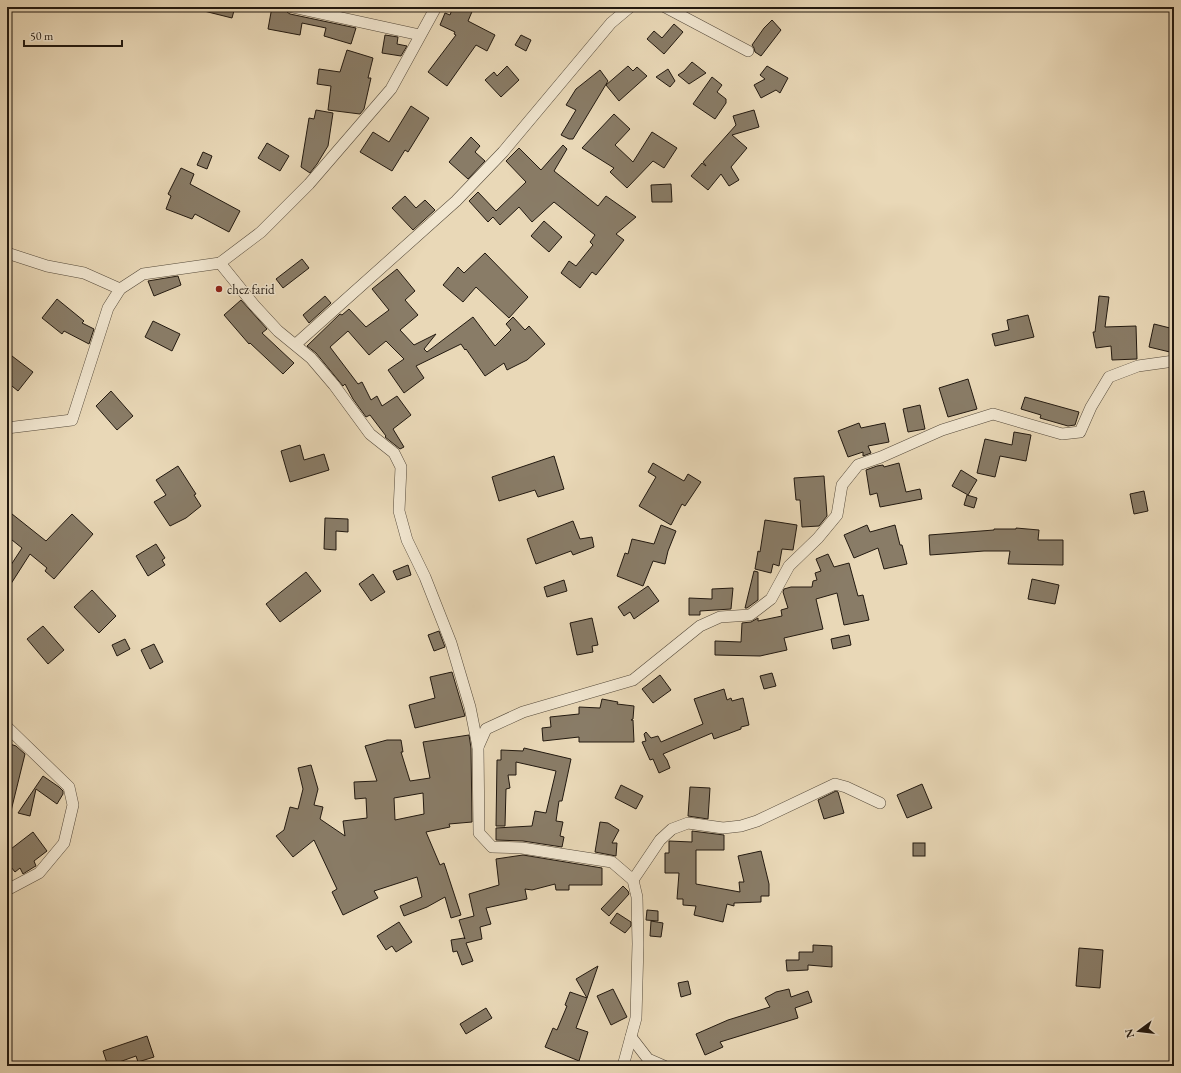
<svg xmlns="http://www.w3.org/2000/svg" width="1181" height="1073" viewBox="0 0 1181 1073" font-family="'EB Garamond',serif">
	<rect width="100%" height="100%" fill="#e9d8b7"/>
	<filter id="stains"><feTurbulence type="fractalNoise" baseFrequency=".005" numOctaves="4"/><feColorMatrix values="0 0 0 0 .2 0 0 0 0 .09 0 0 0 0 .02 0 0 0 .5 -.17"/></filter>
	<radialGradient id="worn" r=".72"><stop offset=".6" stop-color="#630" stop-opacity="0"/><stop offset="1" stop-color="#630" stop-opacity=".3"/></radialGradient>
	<!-- building -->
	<g fill="#897c67" stroke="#221910" fill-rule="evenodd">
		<polygon points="204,7 235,7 232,18 204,11"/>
		<polygon points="272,7 285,8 287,12 290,14 356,28 351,44 324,36 326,28 302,23 300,35 268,29"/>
		<polygon points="453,7 474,7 468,21 495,35 487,51 476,45 447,86 428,72 456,35 454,34 455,32 440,25 445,13 450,15"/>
		<polygon points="772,20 781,30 761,56 755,52 754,48 752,45 764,28"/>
		<polygon points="674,24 683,32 664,54 647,39 654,31 662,38"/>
		<polygon points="385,35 398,37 397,44 407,46 401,56 382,53"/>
		<polygon points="521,35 531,40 526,51 515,45"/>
		<polygon points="347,50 373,58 368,78 371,78 364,109 360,114 328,110 331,86 317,84 319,69 340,72"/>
		<polygon points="692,62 706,73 689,84 678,75 684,71"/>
		<polygon points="507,66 519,80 501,97 485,80 494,72 497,76"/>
		<polygon points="628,66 633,71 637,67 647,76 619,101 606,85"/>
		<polygon points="767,66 788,78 780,93 776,90 761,98 754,85 765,79 760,75"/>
		<polygon points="668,69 675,81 670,87 656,77"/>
		<polygon points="600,70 608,81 573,139 569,139 561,135 576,110 566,105 576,89"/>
		<polygon points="712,77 722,85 717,92 726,99 726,103 715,119 693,104"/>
		<polygon points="411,106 429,118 408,152 405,150 392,171 360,152 373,132 389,142"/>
		<polygon points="316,110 333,113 328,146 317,164 310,173 301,167 309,118 314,119"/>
		<polygon points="754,110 759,127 732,135 747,148 731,167 739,180 729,186 721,174 708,190 691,176 702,163 706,166 703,162 736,125 733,116"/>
		<polygon points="614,114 630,129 615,145 633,162 652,132 677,148 664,168 653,161 627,188 610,172 614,168 582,148"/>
		<polygon points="471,137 480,146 475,152 485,161 468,179 449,162"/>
		<polygon points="267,143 289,156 280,171 258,158"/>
		<polygon points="563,145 567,149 554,171 598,206 606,196 636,217 616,234 624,240 596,275 592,272 580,288 561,273 569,261 576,266 593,245 590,242 595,235 554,202 532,222 519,207 500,225 493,217 488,222 469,201 478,192 496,211 526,182 506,161 519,148 541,170"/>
		<polygon points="203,152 212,156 207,169 197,165"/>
		<polygon points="181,168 194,174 190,184 240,211 229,232 195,214 192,219 166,209 171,196 168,194"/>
		<polygon points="671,184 672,202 652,202 651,185"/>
		<polygon points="405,196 416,208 425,200 435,210 413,230 392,208"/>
		<polygon points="544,221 562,237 549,252 531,236"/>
		<polygon points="485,253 528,297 509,318 476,287 463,302 443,285 458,267 464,273"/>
		<polygon points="302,259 309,268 283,288 276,279"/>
		<polygon points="397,269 415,291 405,300 418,315 400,330 414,345 436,334 424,349 427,352 473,317 495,346 511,330 506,324 513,317 525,330 529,326 545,344 527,360 507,370 504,363 485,376 466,349 465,350 461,344 416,366 424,378 404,393 388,370 404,359 386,341 369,355 348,331 330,347 358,384 362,382 371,400 377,396 382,406 397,396 411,415 393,429 404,447 400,449 385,437 386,436 370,415 366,417 353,399 345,384 343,386 316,353 307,346 340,314 342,315 349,309 366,327 389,310 372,289"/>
		<polygon points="178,276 181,285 154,296 148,281"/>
		<polygon points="325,296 331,303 309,323 303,315"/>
		<polygon points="1099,296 1109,297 1105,327 1136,326 1137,359 1112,360 1111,346 1096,348 1093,332 1095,332"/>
		<polygon points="57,299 84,321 82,323 94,329 89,344 64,331 62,334 42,318"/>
		<polygon points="241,300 267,329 262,333 294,363 283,374 250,343 249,344 224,315"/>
		<polygon points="1028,315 1034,337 995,346 992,334 1009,330 1007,320"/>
		<polygon points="153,321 180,334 172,351 145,337"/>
		<polygon points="1154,324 1174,329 1174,353 1149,347"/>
		<polygon points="12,356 33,372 18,391 7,382 7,362"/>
		<polygon points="968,379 977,409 948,417 939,388"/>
		<polygon points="111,391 133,416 117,430 96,406"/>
		<polygon points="1025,397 1079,412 1075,425 1068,426 1040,418 1041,415 1021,409"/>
		<polygon points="920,405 925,429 908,432 903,409"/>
		<polygon points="859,423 861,428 885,423 889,442 868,446 871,453 863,456 863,452 848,457 838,431"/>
		<polygon points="1014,432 1031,435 1026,461 1000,456 995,477 977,473 985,439 1012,445"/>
		<polygon points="300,445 304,460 324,454 329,470 290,482 281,451"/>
		<polygon points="554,456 564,489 538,497 535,490 499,501 492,477"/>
		<polygon points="653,463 684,481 688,474 701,482 685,506 682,504 671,525 639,506 656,477 648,472"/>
		<polygon points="899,463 906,492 920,489 922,499 880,507 877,493 870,495 866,470 877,466 883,465 884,467"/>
		<polygon points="178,466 196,494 194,495 201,506 186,518 170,526 154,502 166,495 156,480"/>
		<polygon points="961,470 977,480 968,495 952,486"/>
		<polygon points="824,476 827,516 819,526 802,527 800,500 796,500 794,478"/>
		<polygon points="1144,491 1148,511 1134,514 1130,494"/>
		<polygon points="967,495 977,498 974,508 964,505"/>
		<polygon points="7,510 46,541 72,514 93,534 54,579 45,571 47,568 30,554 7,590 7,571 22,548 7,536"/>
		<polygon points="325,518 348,519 348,532 336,531 336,550 324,549"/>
		<polygon points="765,520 797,525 793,550 782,549 779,566 773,564 771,573 755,569 758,551 760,552"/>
		<polygon points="573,521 580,539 592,537 594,547 573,555 571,551 536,564 527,539"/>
		<polygon points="661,525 676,531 668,551 665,564 653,561 643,586 617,576 625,553 628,554 632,539 654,544"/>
		<polygon points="867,525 870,532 895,525 900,545 902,545 907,564 884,569 878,548 854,558 844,535"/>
		<polygon points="1016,528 1039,530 1038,540 1063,540 1063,565 1008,564 1010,551 984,551 930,555 929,535 994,530 994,529 1016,529"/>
		<polygon points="156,544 165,558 162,560 165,565 148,576 136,556"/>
		<polygon points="828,554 834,567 849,563 858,596 863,595 869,620 844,625 837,593 816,599 823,629 784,638 787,650 760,656 715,655 715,641 741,642 742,623 751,622 758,618 758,621 782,616 781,610 788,608 783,592 784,589 791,587 812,587 813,581 817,580 815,573 821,571 816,559"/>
		<polygon points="408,565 411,575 397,580 393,571"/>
		<polygon points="754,571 758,572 758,600 747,608 745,608"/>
		<polygon points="306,572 321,591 280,622 266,604"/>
		<polygon points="373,574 385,592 371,601 359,584"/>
		<polygon points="1032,579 1059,585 1055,604 1028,599"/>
		<polygon points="564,580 567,591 547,597 544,587"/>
		<polygon points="648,586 659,601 634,619 630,612 624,616 618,607"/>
		<polygon points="733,588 731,609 700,611 700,615 689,615 689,598 712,599 712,589"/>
		<polygon points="92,590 116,616 99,633 74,607"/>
		<polygon points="592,618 598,645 592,646 593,652 577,655 570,623"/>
		<polygon points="43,626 64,650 48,664 27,639"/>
		<polygon points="439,631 445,647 434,651 428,635"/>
		<polygon points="849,635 851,645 833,649 831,639"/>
		<polygon points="125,639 130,649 117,656 112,645"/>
		<polygon points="154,644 163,662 150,669 141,650"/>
		<polygon points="452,672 465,716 415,728 409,705 435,698 430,677"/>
		<polygon points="772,673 776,686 764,689 760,676"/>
		<polygon points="660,675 671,690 653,703 642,689"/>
		<polygon points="724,689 727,700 731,698 732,701 743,698 749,725 741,727 741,729 714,739 712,733 663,754 667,760 670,768 659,773 653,759 650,760 642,742 646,741 644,734 646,732 651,738 658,736 661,742 703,724 694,699"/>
		<polygon points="602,699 618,702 617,704 634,706 633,719 631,720 633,720 634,742 579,742 579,737 543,741 542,728 551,727 550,717 579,714 579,707 600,708"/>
		<path d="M469,735L471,748L472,822L449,824L450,827L426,832L440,865L444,863L461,915L451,918L445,897L427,907L404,916L400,906L422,897L417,877L374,891L378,898L343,915L332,892L337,889L314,840L293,857L276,836L284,830L290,807L298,809L303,789L298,768L311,765L318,789L314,805L323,807L320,819L345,836L343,821L367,818L366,798L355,799L354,782L377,781L365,746L387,740H401L403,752H401L410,781L430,778L423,742ZM423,793L424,814L395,820L394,798Z"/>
		<polygon points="7,743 16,746 25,754 11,811 7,811 7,770 9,761 7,761"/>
		<polygon points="524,748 571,759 562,801 559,801 556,821 563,822 560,836 564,837 562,847 523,841 496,840 496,828 532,826 535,811 546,813 556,771 516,762 516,775 508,775 510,788 506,789 505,826 496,826 497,760 501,760 501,750 523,751"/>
		<polygon points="43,776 59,787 63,791 63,794 57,804 36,789 30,816 18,813"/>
		<polygon points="922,784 932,808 907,818 897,795"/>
		<polygon points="621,785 643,796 636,809 615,798"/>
		<polygon points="690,787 710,788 708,819 688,816"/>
		<polygon points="836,791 838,792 844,813 824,819 818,800"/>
		<polygon points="600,822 608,823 619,830 612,843 617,843 616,856 595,852"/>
		<polygon points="692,831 724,835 724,850 696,850 696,884 740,892 739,882 744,882 738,856 761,851 769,884 769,896 761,896 761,902 734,903 734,906 727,904 723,922 694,915 696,906 683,905 683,899 677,899 679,873 665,873 665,853 669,853 669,841 692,842"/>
		<polygon points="33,832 47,851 34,861 36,866 34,867 23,874 20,868 15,872 7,862 7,852"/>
		<rect x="913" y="843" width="12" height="13"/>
		<polygon points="523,855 602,868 602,885 569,885 569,890 556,890 555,884 532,890 525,889 527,899 486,908 491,924 480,927 482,939 466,943 473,961 462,965 457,951 453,952 451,940 464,938 465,939 459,920 474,916 469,894 499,885 496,859"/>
		<polygon points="623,886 628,891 629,894 609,916 601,909"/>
		<polygon points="647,910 658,911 658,921 646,920"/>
		<polygon points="617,913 631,922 631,926 625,933 610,923"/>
		<polygon points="651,921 663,923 661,937 650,936"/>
		<polygon points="399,922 412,942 396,952 392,946 386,950 377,936"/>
		<polygon points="813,945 832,946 832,967 808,965 808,970 787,971 786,960 799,960 799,952 813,952"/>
		<polygon points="1079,948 1103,950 1100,988 1076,986"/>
		<polygon points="598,966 587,998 576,979"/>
		<polygon points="688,981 691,994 681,997 678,983"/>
		<polygon points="613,989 627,1017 611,1025 597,996"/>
		<polygon points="789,989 791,997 808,991 812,1002 795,1008 798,1018 720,1042 723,1047 705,1055 696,1034 728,1020 770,1007 765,998 776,992"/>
		<polygon points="570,992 587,998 576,1028 588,1032 579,1061 545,1047 553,1028 557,1030 567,1006 565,1005"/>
		<polygon points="486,1008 492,1018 466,1034 460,1024"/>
		<polygon points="147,1036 154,1057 138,1062 136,1056 108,1066 103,1051"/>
	</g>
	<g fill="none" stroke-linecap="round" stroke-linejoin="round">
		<defs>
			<g id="street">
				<polyline points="292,7 420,35"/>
				<polyline points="665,7 748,51"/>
				<polyline points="7,253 47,266 84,273 120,289"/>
				<polyline points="220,263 254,305 278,331 311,358 334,385 370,434 394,453 401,467 399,511 407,540 425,577 451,643 470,707 478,747"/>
				<polyline points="296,344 456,201 503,152 611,23 630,7"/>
				<polyline points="7,428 72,420 108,308 120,289 143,274 220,263 261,232 309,184 391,89 436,7"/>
				<polyline points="7,727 69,787 73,805 64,843 39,873 7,890"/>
				<polyline points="633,880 660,840 672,829 688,823 723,828 741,826 757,821 835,784 846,787 880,803"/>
				<polyline points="631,1037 648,1059 664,1066"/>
				<polyline points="623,1066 636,1018 638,944 637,897 633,880 612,862 522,848 492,847 479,833 478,747 486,729 523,712 633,680 700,626 720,617 750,615 771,599 789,566 818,538 837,515 842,485 858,465 881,457 942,430 993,414 1062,434 1080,432 1091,407 1109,377 1138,366 1174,361"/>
			</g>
		</defs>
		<!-- street casing -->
		<use href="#street" stroke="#54493a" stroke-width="12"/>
		<!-- street -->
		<use href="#street" stroke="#f1e6d0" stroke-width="11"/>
	</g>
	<!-- markers -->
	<circle fill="#8f2418" stroke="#f1e6d0" stroke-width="1.5" cx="219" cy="289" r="4"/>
	<g text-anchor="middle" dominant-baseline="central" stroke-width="3" stroke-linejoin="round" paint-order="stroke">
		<!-- poi labels -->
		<g font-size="13" fill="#221910" stroke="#f1e6d0" text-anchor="start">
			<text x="227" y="289">chez farid</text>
		</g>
	</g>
	<!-- margin -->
	<rect width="1181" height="1073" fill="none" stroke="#e9d8b7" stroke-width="24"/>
	<rect x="8" y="8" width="1165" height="1057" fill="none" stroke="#221910" stroke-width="2"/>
	<rect x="12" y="12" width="1157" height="1049" fill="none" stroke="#221910"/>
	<!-- north arrow -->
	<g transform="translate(1139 1031) rotate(255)" stroke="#f1e6d0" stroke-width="3" paint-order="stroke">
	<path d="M0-3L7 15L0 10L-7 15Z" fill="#221910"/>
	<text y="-6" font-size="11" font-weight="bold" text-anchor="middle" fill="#221910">N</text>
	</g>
	<!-- scale -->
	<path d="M24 40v6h98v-6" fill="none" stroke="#221910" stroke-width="2"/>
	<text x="30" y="40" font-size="12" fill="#221910" stroke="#f1e6d0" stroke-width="3" paint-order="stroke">50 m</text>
	<rect width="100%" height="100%" filter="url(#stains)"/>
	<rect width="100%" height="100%" fill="url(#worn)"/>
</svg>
